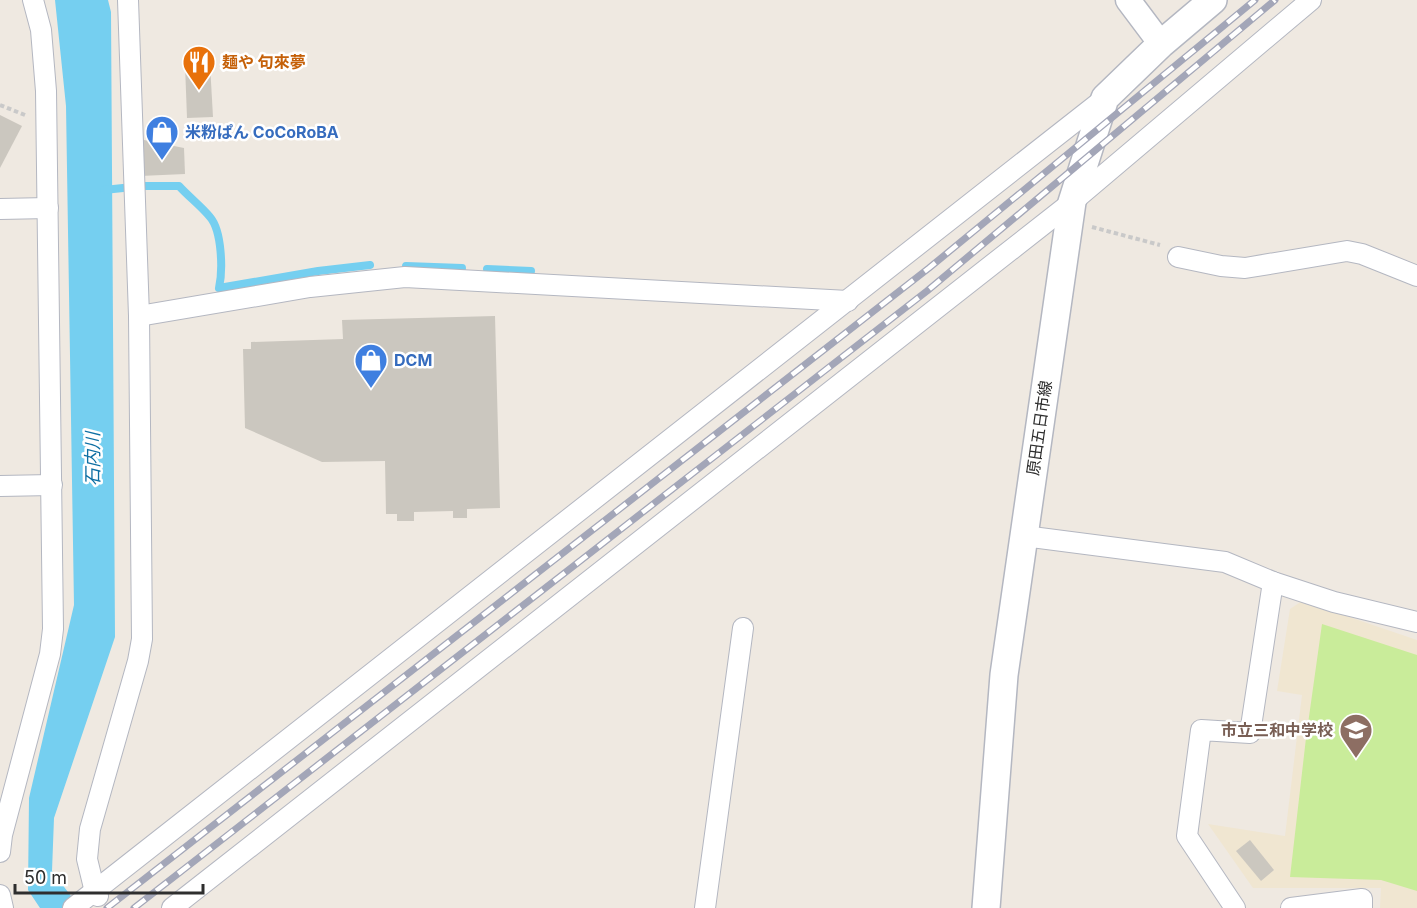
<svg xmlns="http://www.w3.org/2000/svg" width="1417" height="908" viewBox="0 0 1417 908" font-family="Inter,'Noto Sans JP',sans-serif">
	<rect width="100%" height="100%" fill="#efe9e1"/>
	<!-- education -->
	<polygon fill="#f0e6d1" points="1302,601 1417,640 1417,908 1380,908 1381,888 1253,888 1208,824 1285,836 1302,695 1277,691 1290,609"/>
	<!-- pitch -->
	<polygon fill="#c9ec9a" points="1322,624 1417,655 1417,891 1381,880 1290,877 1306,738"/>
	<!-- water -->
	<polygon fill="#75cff0" points="55,0 108,0 111,12 115,637 54,818 52,871 80,908 40,908 28,890 29,798 74,605 66,106"/>
	<g fill="none" stroke-linecap="round" stroke-linejoin="round">
		<!-- stream -->
		<g stroke="#75cff0" stroke-width="8">
			<path d="M143,186H179C189,197 201,206 210,217C222,231 223,270 219,288L318,271L370,265"/>
			<polyline points="104,190 123,188"/>
			<polyline points="406,266 462,268"/>
			<polyline points="487,269 531,271"/>
		</g>
	</g>
	<!-- building -->
	<g fill="#cbc7bf">
		<polygon points="210,64 213,117 187,118 185,65"/>
		<polygon points="0,115 22,126 0,168"/>
		<polygon points="139,139 184,148 185,174 140,176"/>
		<polygon points="495,316 500,508 467,509 467,518 453,518 453,511 414,512 414,521 397,521 397,514 386,514 385,461 322,462 245,428 243,349 251,349 251,342 343,339 342,320"/>
		<polygon points="1250,840 1274,870 1261,881 1236,851"/>
	</g>
	<g fill="none" stroke-linecap="round" stroke-linejoin="round">
		<defs>
			<g id="minor">
				<polyline points="0,209 48,208"/>
				<polyline points="1178,257 1221,266 1245,268 1347,251 1362,254 1417,276"/>
				<polyline points="139,316 310,287 405,277 848,301"/>
				<polyline points="0,486 52,485"/>
				<polyline points="1024,536 1225,562 1273,582 1334,602 1417,622"/>
				<polyline points="0,852 2,835 50,654 53,629 46,91 41,30 33,0"/>
				<polyline points="0,895 3,908"/>
				<polyline points="98,896 95,892 87,859 90,829 138,661 142,639 139,316 128,0"/>
				<polyline points="73,908 1105,98"/>
				<polyline points="172,908 1072,202 1311,0"/>
				<polyline points="705,908 743,628"/>
				<polyline points="1235,908 1187,836 1201,730 1250,733 1273,582"/>
				<polyline points="1291,908 1362,899 1362,908"/>
			</g>
			<polyline id="tertiary" points="1128,0 1161,44"/>
			<polyline id="secondary" points="986,908 1004,675 1072,202 1105,98 1161,44 1213,0"/>
		</defs>
		<!-- minor casing -->
		<use href="#minor" stroke="#b4b7c1" stroke-width="22"/>
		<!-- tertiary casing -->
		<use href="#tertiary" stroke="#b4b7c1" stroke-width="27"/>
		<!-- secondary casing -->
		<use href="#secondary" stroke="#b4b7c1" stroke-width="30"/>
		<!-- path -->
		<g stroke="#c9c9c9" stroke-width="4" stroke-dasharray="4.5 3" stroke-linecap="butt">
			<polyline points="0,105 25,115"/>
			<polyline points="1092,227 1160,245"/>
		</g>
		<!-- minor -->
		<use href="#minor" stroke="#fff" stroke-width="20"/>
		<!-- tertiary -->
		<use href="#tertiary" stroke="#fff" stroke-width="24"/>
		<!-- secondary -->
		<use href="#secondary" stroke="#fff" stroke-width="27"/>
		<defs>
			<g id="rail">
				<polyline points="107,908 929,268 1255,0"/>
				<polyline points="134,908 927,291 1275,0"/>
			</g>
		</defs>
		<!-- rail casing -->
		<use href="#rail" stroke="#a3a6b8" stroke-width="7"/>
		<!-- rail -->
		<use href="#rail" stroke="#fff" stroke-width="4.5" stroke-dasharray="14" stroke-linecap="butt"/>
	</g>
	<!-- icons -->
	<defs>
		<symbol id="restaurant-pin" viewBox="-11 -11 22 30"><path d="M0 17L-7.5 6A9.5 9.5 0 1 1 7.5 6Z" fill="#e8710a" stroke="#fff"/><path d="M-5-6h1v4h1v-4h1v4h1v-4h1v5L-1.5 .5V6h-2V.5L-5-1ZM5-6V6H3V1.5H1.5Q1.5-4 5-6Z" fill="#fff"/></symbol>
		<symbol id="shop-pin" viewBox="-11 -11 22 30"><path d="M0 17L-7.5 6A9.5 9.5 0 1 1 7.5 6Z" fill="#3f7fe0" stroke="#fff"/><path d="M-5-2.5h2.3a2.7 3.5 0 0 1 5.4 0H5L5.5 6h-11ZM-1.5-2.5h3a1.5 2.3 0 0 0-3 0Z" fill="#fff"/></symbol>
		<symbol id="school-pin" viewBox="-11 -11 22 30"><path d="M0 17L-7.5 6A9.5 9.5 0 1 1 7.5 6Z" fill="#8d6e63" stroke="#fff"/><path d="M0-5L7-2L0 1L-7-2ZM-4 1L0 2.5L4 1V4Q0 6-4 4Z" fill="#fff"/></symbol>
	</defs>
	<g fill-rule="evenodd">
		<use href="#restaurant-pin" x="180" y="43" width="38" height="52"/>
		<use href="#shop-pin" x="143" y="113" width="38" height="52"/>
		<use href="#shop-pin" x="352" y="341" width="38" height="52"/>
		<use href="#school-pin" x="1337" y="711" width="38" height="52"/>
	</g>
	<g text-anchor="middle" dominant-baseline="central" stroke-width="5" stroke-linejoin="round" paint-order="stroke">
		<!-- food labels -->
		<g font-size="16" font-weight="bold" fill="#c56008" stroke="#fff" text-anchor="start">
			<text x="222" y="62">麺や 句來夢</text>
		</g>
		<!-- shop labels -->
		<g font-size="16" font-weight="bold" fill="#366cbe" stroke="#fff" text-anchor="start">
			<text x="185" y="132">米粉ぱん CoCoRoBA</text>
			<text x="394" y="360">DCM</text>
		</g>
		<!-- street labels -->
		<g font-size="16" fill="#2e2e2e" stroke="#fff">
			<text transform="translate(1039 428) rotate(-82)">原田五日市線</text>
		</g>
		<!-- education labels -->
		<g font-size="16" font-weight="bold" fill="#785e54" stroke="#fff" text-anchor="end">
			<text x="1333" y="730">市立三和中学校</text>
		</g>
		<!-- water labels -->
		<g font-size="18" font-style="italic" fill="#0d6fa3" stroke="#fff">
			<text transform="translate(92 459) rotate(-90)">石内川</text>
		</g>
	</g>
	<!-- scale -->
	<path d="M15 884v9h188v-9" fill="none" stroke="#2e2e2e" stroke-width="3"/>
	<text x="24" y="884" font-size="18" fill="#2e2e2e" stroke="#ffffff" stroke-width="4.5" paint-order="stroke">50 m</text>
</svg>
